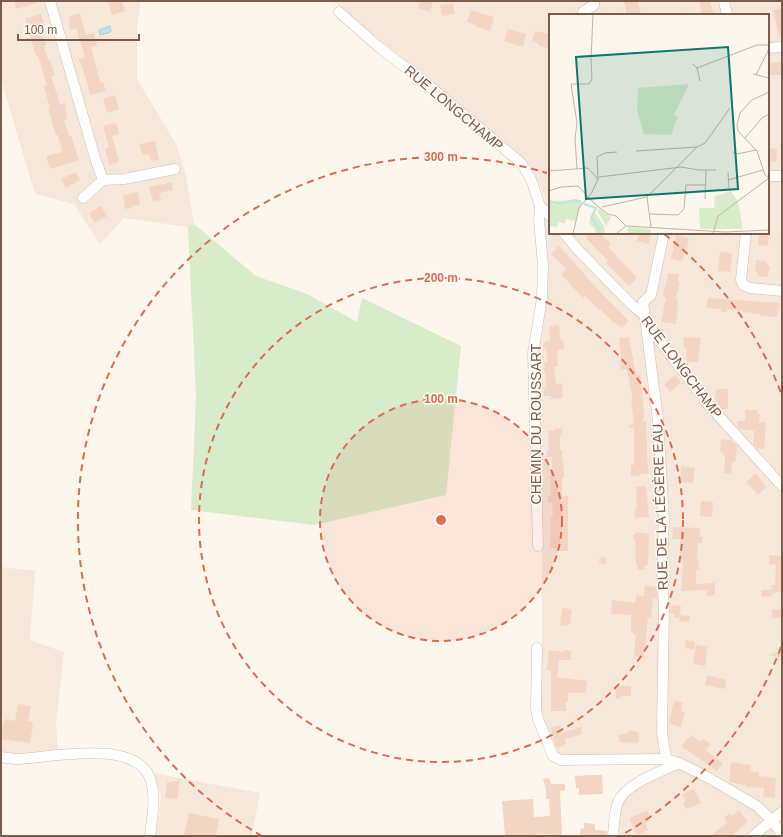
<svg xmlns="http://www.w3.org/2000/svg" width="783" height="837" viewBox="0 0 783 837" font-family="Arial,sans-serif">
	<rect width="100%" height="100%" fill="#fdf6ec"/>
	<!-- residential -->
	<g fill="#f5e8da" fill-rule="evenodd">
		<polygon points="1,1 141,1 137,25 137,79 176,144 185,171 194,224 188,227 124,218 100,244 74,204 35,194 1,80"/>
		<path d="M333,1H782V836H617L623,798L637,786L675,768V755L561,757L555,754L539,710L542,647V550L538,359L546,297L543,221L545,198L533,168L515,152ZM550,15H768V233H550Z"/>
		<polygon points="1,567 35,571 30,640 64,652 56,721 58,760 1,762"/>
		<polygon points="153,773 260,793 252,836 156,836 161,797"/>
	</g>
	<!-- green -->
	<polygon fill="#d8ecc9" points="194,224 256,276 307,294 357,322 362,298 461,346 446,495 314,525 191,510 196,397 188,227"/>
	<!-- water -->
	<polygon fill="#bfe3e8" stroke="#a5d3da" points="110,26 111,32 100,35 99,30"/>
	<!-- building -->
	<g fill="#f3d5c3">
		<polygon points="14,1 36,1 37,3 16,9"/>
		<polygon points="108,1 116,1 117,3 122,1 125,11 112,15"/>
		<polygon points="421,1 433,1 430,12 418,8"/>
		<polygon points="624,1 638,1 641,15 626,14"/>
		<polygon points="699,1 710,1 714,15 702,15"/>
		<polygon points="453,3 455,14 442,16 440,5"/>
		<polygon points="782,8 782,36 779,36 773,10"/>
		<polygon points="471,10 494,17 490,31 476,27 476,25 467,22"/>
		<polygon points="80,13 86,35 94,33 97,46 91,47 100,82 103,82 106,91 90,95 88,89 89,88 79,59 85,57 76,28 70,30 69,24 70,24 68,17"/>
		<polygon points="41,14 44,23 38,24 42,38 44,37 46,45 44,46 48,60 50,60 55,75 51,76 60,104 65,103 67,108 65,109 68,119 64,120 69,136 71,135 79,160 50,169 46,156 62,152 58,135 56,135 48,109 50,108 44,86 47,85 38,56 36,56 25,19"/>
		<polygon points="508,29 526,34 523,47 504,41"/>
		<polygon points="535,31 550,34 550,47 549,46 548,48 539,46 539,44 532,41"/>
		<polygon points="779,62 782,62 782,75 768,75 768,63"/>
		<polygon points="115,95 119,109 107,113 103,99"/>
		<polygon points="116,123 119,134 112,136 119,162 109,165 105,148 109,147 103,126"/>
		<polygon points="155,141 159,160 151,161 149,154 142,155 140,144"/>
		<polygon points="768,148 777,149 776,162 768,161"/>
		<polygon points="76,172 80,180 66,188 61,179"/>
		<polygon points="172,182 173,190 159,193 161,200 153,202 149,187"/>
		<polygon points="138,192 140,205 132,206 132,208 125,209 123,195"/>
		<polygon points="101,206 107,216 94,223 89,213"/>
		<polygon points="584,233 600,233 611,244 608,247 637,278 629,286 606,263 608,261 586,238 587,236"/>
		<polygon points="639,233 651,233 649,244 637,241"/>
		<polygon points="759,233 769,233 768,246 758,245"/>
		<polygon points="676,235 689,238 687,248 685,248 683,261 671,259"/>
		<polygon points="559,246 603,295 629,321 622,328 612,321 600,309 599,310 585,296 583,298 561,274 566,269 551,254"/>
		<polygon points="720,252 732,253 730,272 718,271"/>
		<polygon points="756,260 765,261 770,268 767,277 760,277 755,269"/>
		<polygon points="668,273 679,274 678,281 680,282 676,299 678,300 677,307 678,307 676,324 661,322 666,298 663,297"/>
		<polygon points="708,298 780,303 779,311 778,311 777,317 760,316 760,314 743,312 743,311 727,309 727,312 721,312 721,309 706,308"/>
		<polygon points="559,325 560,336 561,340 563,339 564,349 557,350 558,366 554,367 556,384 562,383 563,398 551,399 551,396 544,396 544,388 546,387 545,372 543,370 545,368 544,363 548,362 546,350 543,346 546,341 550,340 549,326"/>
		<polygon points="629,337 636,375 640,374 641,378 644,413 643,421 646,421 648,474 641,474 639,476 631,476 631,465 634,465 634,428 627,427 634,423 631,401 633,401 627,370 626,369 621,370 620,359 621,358 619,338"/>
		<polygon points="684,337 701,338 698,362 687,362 686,347 683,347"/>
		<polygon points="675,375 681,382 670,392 664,384"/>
		<polygon points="716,389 728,389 728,409 721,409 715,403"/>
		<polygon points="745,410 758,410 757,414 760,414 759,422 766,422 764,449 756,448 753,444 754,431 740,429 737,426 737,421 745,421"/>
		<polygon points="562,428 562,435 560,435 560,450 562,450 562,459 563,458 564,478 562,478 562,496 568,496 568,551 560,551 560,549 550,548 551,516 553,516 552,503 548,503 548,495 551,495 550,472 552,472 552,457 547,457 547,450 549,450 548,431 554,431 554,429"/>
		<polygon points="721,439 731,440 737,446 735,462 732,462 731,474 724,473 725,457 722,452 720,452"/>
		<polygon points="681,466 695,468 693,483 680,482"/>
		<polygon points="756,473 766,487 758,495 746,482"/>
		<polygon points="646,486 649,517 635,518 635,508 637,508 636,487"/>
		<polygon points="701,501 713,502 712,517 700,516"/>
		<polygon points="673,527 700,528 700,536 703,537 702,543 698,543 697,561 699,561 699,569 696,569 696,584 715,583 715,595 707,596 707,590 681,591 683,567 682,559 680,559 680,539 672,539"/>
		<polygon points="637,532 649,534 648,565 645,565 644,570 637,570 638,565 636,565 635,542 633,535"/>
		<polygon points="769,555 782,556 782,592 772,593 772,596 762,597 761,590 772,589 771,585 775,585 776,565 769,564"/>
		<polygon points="600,557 606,558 606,564 599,563"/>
		<polygon points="645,585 656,587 657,599 653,598 651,617 648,617 644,657 634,656 636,634 633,634 633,632 631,632 631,615 611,614 612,600 635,603 636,595 644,596"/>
		<polygon points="671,605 681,606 680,615 690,616 689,622 679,621 680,618 674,618 674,614 670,614"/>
		<polygon points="562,608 572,609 570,624 568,624 568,626 560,625"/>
		<polygon points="772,609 782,610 782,618 772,618"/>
		<polygon points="686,640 695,642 694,650 685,648"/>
		<polygon points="696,645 707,647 706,654 707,654 705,666 693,664"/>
		<polygon points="549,650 563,652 564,650 571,651 571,660 559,660 557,677 587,681 586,693 568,693 568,702 566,702 566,711 551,711 551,671 547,670"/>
		<polygon points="782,650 782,658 768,655"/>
		<polygon points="707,675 726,680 725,689 705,685"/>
		<polygon points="615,686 631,686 631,696 622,696 621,698 616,699"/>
		<polygon points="674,700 683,703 681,711 685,712 681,727 669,724"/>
		<polygon points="18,704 31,706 28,721 32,722 32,724 33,724 30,743 1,739 3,724 4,724 5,719 15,721"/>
		<polygon points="560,725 562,733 581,727 582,734 565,739 566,743 563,746 556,747 551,728"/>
		<polygon points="628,731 636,731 639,733 639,741 636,743 619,742 619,735 628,733"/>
		<polygon points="692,735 700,742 703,739 711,744 706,750 723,763 717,771 681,746 689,737 690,738"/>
		<polygon points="731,762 751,765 750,771 759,772 759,776 776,778 775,798 763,797 764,788 746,787 746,785 729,782"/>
		<polygon points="592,775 602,775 603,794 579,795 579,788 576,789 575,776"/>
		<polygon points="549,778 551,784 565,784 565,790 560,791 562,836 551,836 551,834 505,836 502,801 533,799 534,817 550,816 549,799 546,799 546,789 543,779"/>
		<polygon points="172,781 179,781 178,799 165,798 167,782 172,783"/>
		<polygon points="694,789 701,803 686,809 683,803 686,801 682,794"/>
		<polygon points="647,810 651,820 645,823 648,830 637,835 629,819"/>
		<polygon points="739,810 748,822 731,836 710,836 727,823 724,818 730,813 732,816"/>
		<polygon points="189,813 219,819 216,836 196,836 184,834"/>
		<polygon points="584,823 595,824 595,830 607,831 607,836 580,836 581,828 584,829"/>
	</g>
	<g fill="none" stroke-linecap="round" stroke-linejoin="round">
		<defs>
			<g id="street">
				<polyline points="50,1 95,158 103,180 83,198"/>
				<polyline points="724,1 727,15"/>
				<polyline points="339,12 380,48 427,84 521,163 531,179 540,206 550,216"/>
				<polyline points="583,12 594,5 594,1"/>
				<polyline points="768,48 782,47"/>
				<polyline points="768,176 782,176"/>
				<polyline points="103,180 124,179 175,169"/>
				<polyline points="564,233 578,250 631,304 644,315 656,336 708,404 782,486"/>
				<polyline points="664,233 651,295 643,302 658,420 664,519 662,569 664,608 662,732 666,759"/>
				<polyline points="746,233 741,280 743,285 750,288 782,291"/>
				<polyline points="538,546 533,353 542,298 543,266 539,220 540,206"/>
				<polyline points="537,648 536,708 538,719 553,756 561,760 666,759 679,763 707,777 757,806 772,821 782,834"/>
				<path d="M1,757C7,758 13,759 19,759C52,757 139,738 151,781C156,799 152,818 150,836"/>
				<path d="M613,836C614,825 614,812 618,802C626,783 661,772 679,763"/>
				<polyline points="753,836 782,812"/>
			</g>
		</defs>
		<!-- street casing -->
		<use href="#street" stroke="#d1beb0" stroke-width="11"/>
		<!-- street -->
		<use href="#street" stroke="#fff" stroke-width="10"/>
	</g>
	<!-- distance rings -->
	<circle cx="441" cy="520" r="121" fill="#dc6d51" fill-opacity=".12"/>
	<g fill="none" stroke="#dc6d51" stroke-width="2" stroke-dasharray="7 5">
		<circle cx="441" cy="520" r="121"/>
		<circle cx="441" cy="520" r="242"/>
		<path d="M781 647A363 363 0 0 1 620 836M262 836A363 363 0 0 1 547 173M664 234A363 363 0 0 1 781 393"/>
	</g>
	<g text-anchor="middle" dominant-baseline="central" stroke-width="3" stroke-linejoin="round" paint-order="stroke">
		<!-- street labels -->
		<g font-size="14" fill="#7a5c4d" stroke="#fffaf3">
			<text transform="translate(454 108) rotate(40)">RUE LONGCHAMP</text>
			<text transform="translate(682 367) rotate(53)">RUE LONGCHAMP</text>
			<text transform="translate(536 424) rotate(-90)">CHEMIN DU ROUSSART</text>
			<text transform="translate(660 507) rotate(-92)">RUE DE LA LÉGÈRE EAU</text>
		</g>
	</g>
	<!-- overview -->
	<g transform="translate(549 14)">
		<rect width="220" height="220" fill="#fdf6ec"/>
		<path d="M140,70L125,101L129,102L122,121L95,120L88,96L89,74ZM182,177L189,188L194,215H151L150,194H165L166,182ZM31,186L33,189L26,207L17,205L16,210L10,208L8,213L1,212L0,220V187ZM49,194L62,203L57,212L49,198ZM47,200L55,212L56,220H46V215L40,209L44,201ZM79,213L101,215L102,220H79Z" fill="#d8ecc9"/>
		<path fill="none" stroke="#bfe3e8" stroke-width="2" d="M0,187L12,190L25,186L33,188M35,190L47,194L42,204L50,214L51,220"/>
		<path fill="none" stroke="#c5b3a7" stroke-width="1" d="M144,50L148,54L208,31H220M148,54L151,67M204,60L220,64M207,61L220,35M220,78L203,86L191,99L188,111L189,117L208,137L216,161L220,164M196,124L213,104L220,100M87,137L148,133M184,138L188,140L207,136M28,155L26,125L28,109L22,70H40L43,65L42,46L44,0M0,157L39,154L49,165M179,158L180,175M50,163L132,153L150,156H167M179,166L214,156M0,177L12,173L29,172L46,190L59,200L67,202L77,212L176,218L220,216M98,183L148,133L156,129L181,94M98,183L102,213M156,185L157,157M53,193L98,183M101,200L129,201L135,195L137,171H157M24,220L30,194L42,180L49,165L48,143L56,139L68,138M67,220L77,212M164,220L169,202L220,164"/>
		<path fill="#0f766e" fill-opacity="0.15" stroke="#0f766e" stroke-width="2" d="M179,33L189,175L37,185L27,43Z"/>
		<rect width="220" height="220" fill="none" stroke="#7a5c4d" stroke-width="2"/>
	</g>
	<circle cx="441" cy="520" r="6" fill="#dc6d51" stroke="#fffaf3" stroke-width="2"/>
	<g font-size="12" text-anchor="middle" font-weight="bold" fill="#dc6d51" stroke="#fffaf3" stroke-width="3" stroke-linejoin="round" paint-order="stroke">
		<text x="441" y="161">300 m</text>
		<text x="441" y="282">200 m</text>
		<text x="441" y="403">100 m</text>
	</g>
	<!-- border -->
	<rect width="783" height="837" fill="none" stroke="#7a5c4d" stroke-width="4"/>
	<!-- scale -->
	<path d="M18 34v6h121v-6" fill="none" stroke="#7a5c4d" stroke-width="2"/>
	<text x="24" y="34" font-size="12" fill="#7a5c4d" stroke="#fffaf3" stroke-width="3" paint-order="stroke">100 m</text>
</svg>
